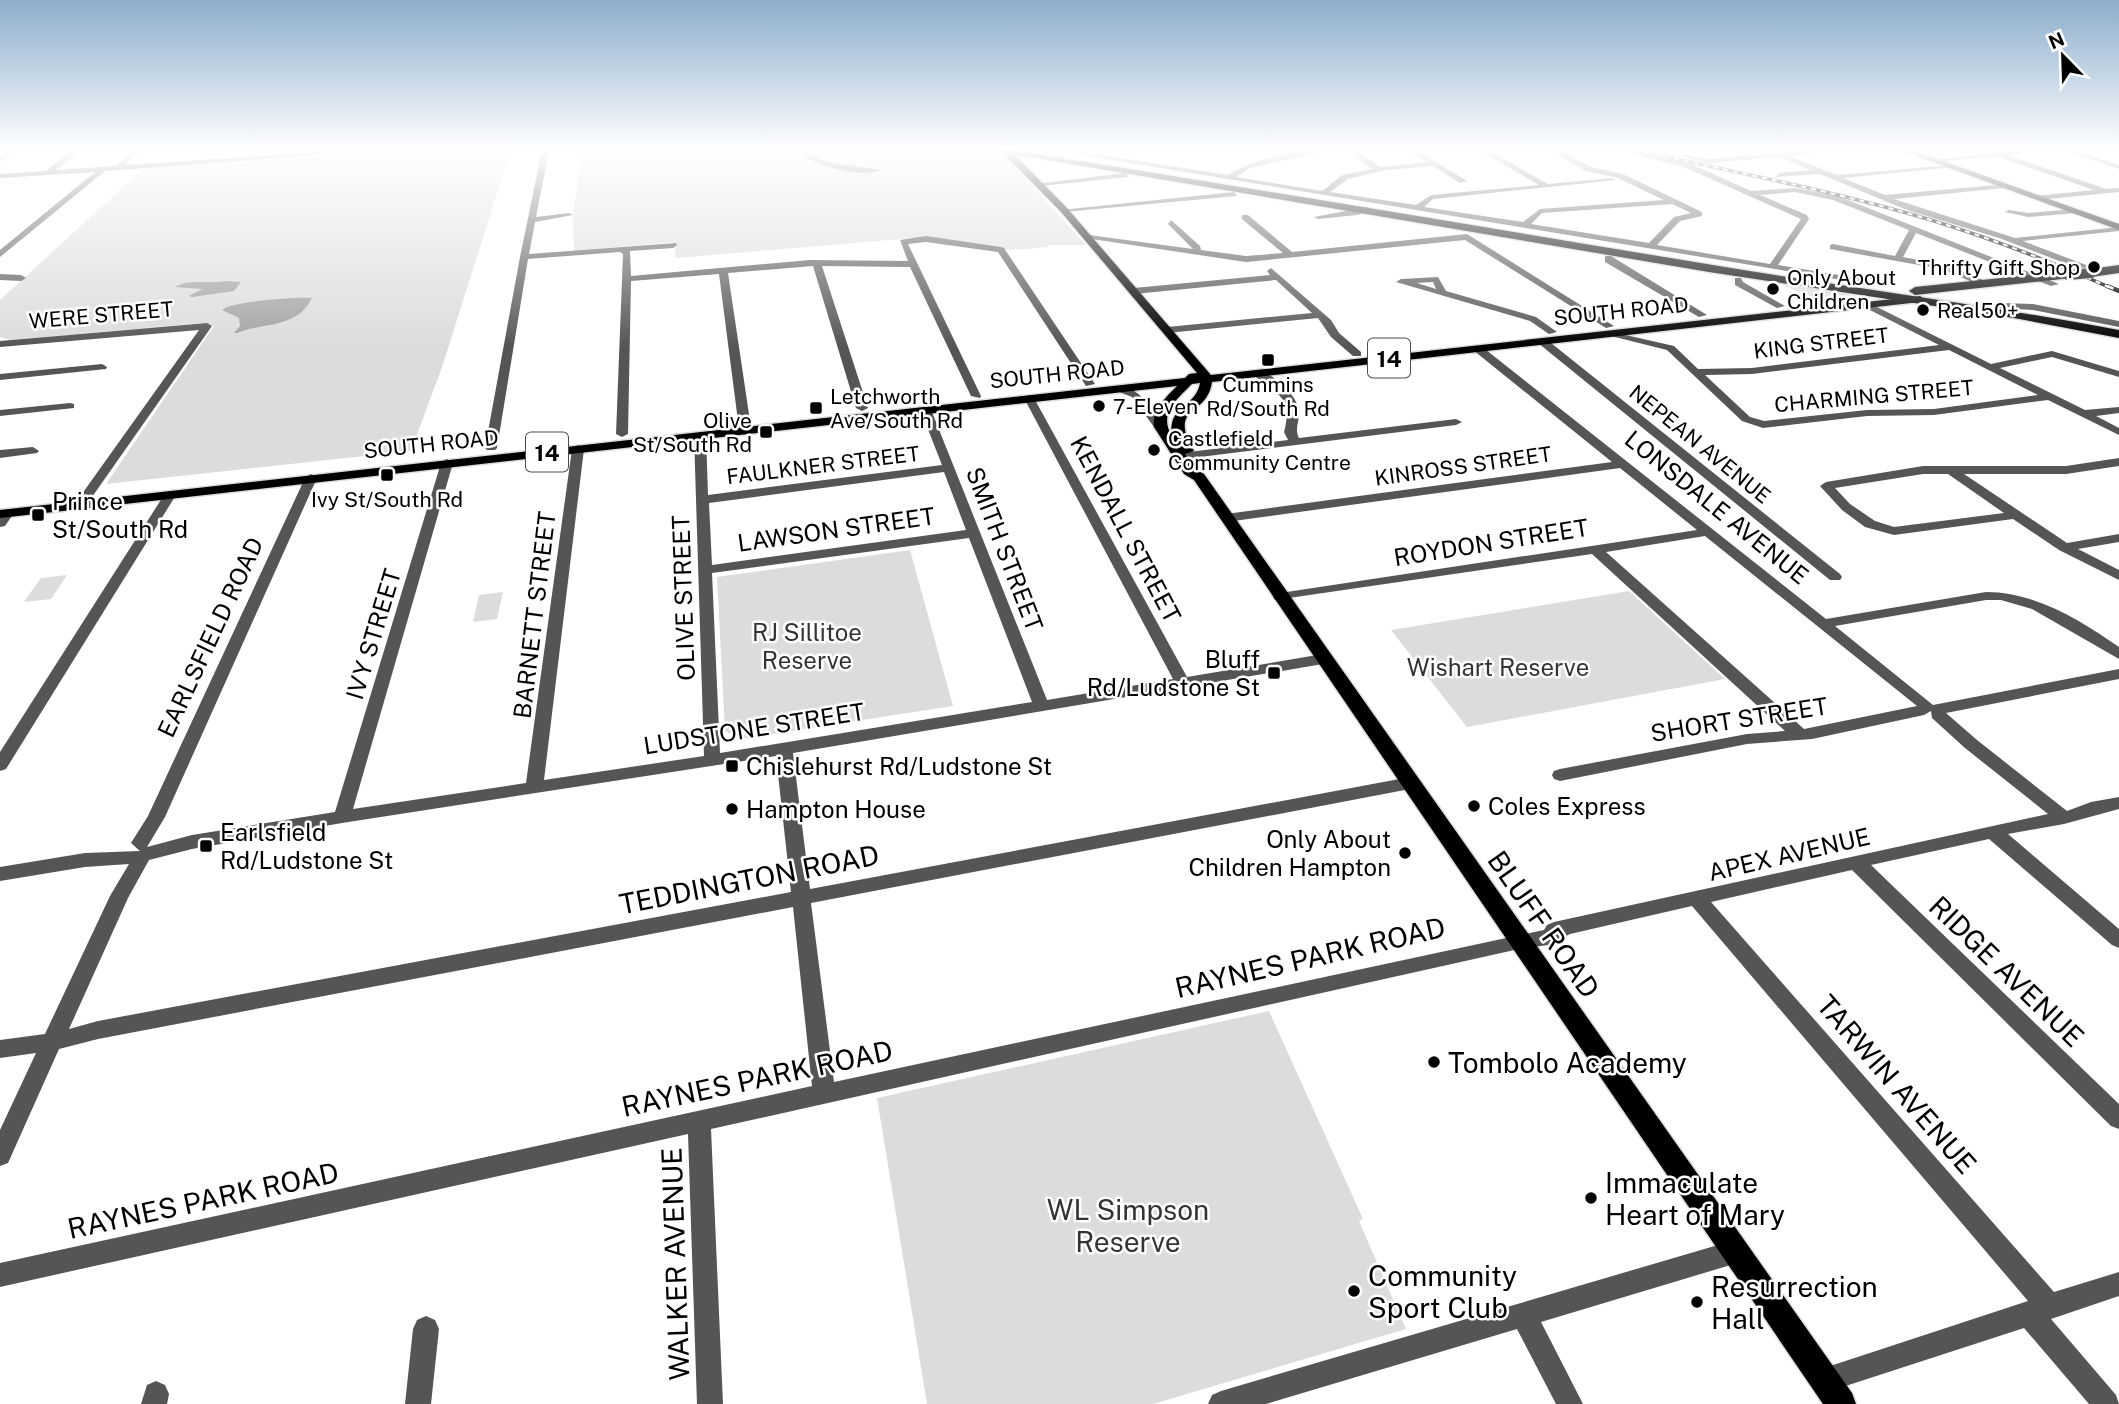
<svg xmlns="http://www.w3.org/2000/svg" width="2119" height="1404" viewBox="0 0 2119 1404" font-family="'Public Sans',sans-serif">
	<rect width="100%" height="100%" fill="#fff"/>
	<!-- green -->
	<g fill="#dcdcdc">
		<polygon points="409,150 463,150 498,157 500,151 510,150 508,156 500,157 508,159 507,162 442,367 411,451 106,484 214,326 202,323 10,340 0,337 0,300 144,168"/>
		<polygon points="583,150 974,150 1005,156 1086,245 1048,245 1049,247 1012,250 924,237 676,258 674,242 574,251 573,213"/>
		<polygon points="1778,282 1852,293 1857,295 1814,300"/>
		<polygon points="910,550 953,706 739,739 725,731 717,577"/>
		<polygon points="67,575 51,599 24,602 41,578"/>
		<polygon points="1629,591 1725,679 1467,727 1391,630"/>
		<polygon points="503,592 497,619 473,622 479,595"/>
		<polygon points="1269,1011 1363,1219 1359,1221 1406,1329 1153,1404 927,1404 877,1098"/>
	</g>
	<!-- water -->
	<g fill="#a3a3a3">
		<path d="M225,281L241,282L234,291L192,297L189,296L202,289L175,287C191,278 208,285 225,281Z"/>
		<path d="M312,298C297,329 263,322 237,333H234L240,326L239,318L222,310C231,301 296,297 312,298Z"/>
	</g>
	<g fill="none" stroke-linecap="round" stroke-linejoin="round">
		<defs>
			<g id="major">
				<polygon points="1900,150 1912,150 2119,224 2119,230"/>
				<path d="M1005,151H1011L1067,208L1211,375L1920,296L1925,299L1920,302L1212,382C1207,418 1167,404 1194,451L1185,454L1194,468L1204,474L1852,1393L1856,1404H1823L1194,480L1184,474L1154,427C1152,410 1166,397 1177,386L0,518V510L1185,378L1189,374L1197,373L1061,212L1005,155ZM1200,383C1196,408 1167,405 1172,436C1158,414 1177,399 1192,384Z"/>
			</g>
			<g id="highway">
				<path d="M988,150H1012C1244,187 1476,226 1707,264C1845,287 1982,304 2119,330V338L2014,318L1709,272Z"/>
				<polygon points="2119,265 2119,273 2091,277 2085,273 2091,269"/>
				<polygon points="2068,271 2072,272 2072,278 1915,295 1909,291 1915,287"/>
			</g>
		</defs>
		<!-- major casing -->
		<use href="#major" stroke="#dbdbdb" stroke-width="3"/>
		<!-- highway casing -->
		<use href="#highway" stroke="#dbdbdb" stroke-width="3"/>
		<!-- minor -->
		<g fill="#555" fill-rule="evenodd">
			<polygon points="8,150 16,150 0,162 0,157"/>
			<polygon points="72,150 80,150 56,170 116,166 134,150 141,150 125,165 347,150 384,150 105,171 0,257 0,250 95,172 0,178 0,174 46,171"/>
			<polygon points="542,150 549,150 536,217 569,213 573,215 535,222 529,254 676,243 677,245 673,248 630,251 631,276 810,260 908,261 900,240 926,236 1001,247 1004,248 1095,384 1086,386 998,252 926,242 908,244 981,396 980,398 971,396 910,267 822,266 868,408 862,411 856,408 813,266 728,273 750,421 744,424 738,421 719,274 631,281 628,434 622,437 616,434 623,254 620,252 528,259 497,448 495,450 487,450 485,448 520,257"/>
			<path d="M796,150H804L827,162L880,170C860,179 811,165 796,150Z"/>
			<path d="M1051,150H1069L1228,175C1256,158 1297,150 1330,150L1250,168L1236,177L1322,191L1342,175L1372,169L1347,150H1355L1380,167L1427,162L1408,150H1416L1467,181L1460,183L1433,166L1385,170L1348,179L1330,192L1416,205L1431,195L1539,185L1479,150H1488L1548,184L1612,178L1616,180L1433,199L1424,207L1523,222L1540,209L1664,200L1618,178L1586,171L1550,150H1559L1591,167L1623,174L1702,212V216L1680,221L1657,245L1770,264L1801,219L1684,167L1619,150H1632L1689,163L1751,191L1795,188L1838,196L2059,284L2051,286L1916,233L1903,257L1946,265L1988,282V286H1982L1941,269L1830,249V245L1833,244L1895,256L1909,230L1833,200L1795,192L1760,195L1807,215L1809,219L1778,265L1857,278L1860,279V283ZM1672,204L1691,213L1674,217L1649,243L1531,224L1542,213Z"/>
			<polygon points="1810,150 1841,150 1789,156 1837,175 1951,165 1955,167 1843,178 1885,195 2007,184 2004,188 1894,199 2015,238 2119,227 2119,231 2023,241 2099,270 2100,272 2096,275 1999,238 1907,210 1820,174 1776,177 1779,173 1811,170 1779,157 1707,163 1680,156 1684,154 1707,159"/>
			<polygon points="2017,150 2045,150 2007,155 2106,189 2119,188 2119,192 2038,200 2035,196 2094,190 1996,156 1936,162 1932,160"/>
			<polygon points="2063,150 2074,150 2119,165 2119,169"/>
			<polygon points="1126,173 1129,177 1040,186 1036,184"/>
			<polygon points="1234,192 1237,196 1064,212 1060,210"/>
			<polygon points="1367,207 1370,211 1357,215 1318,219 1314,217"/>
			<polygon points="2073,209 2076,213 2028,217 2005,212 2009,210 2028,213"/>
			<polygon points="1242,215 1248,215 1292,252 1467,234 1614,326 1606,328 1465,240 1246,262 1085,238 1089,235 1193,249 1168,224 1171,220 1200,246 1201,250 1246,256 1283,253 1242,219"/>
			<polygon points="1605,256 1611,256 1707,315 1699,317 1605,262"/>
			<polygon points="1271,268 1331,320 1339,333 1361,352 1361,356 1353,356 1331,337 1318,318 1167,333 1162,330 1167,327 1312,313 1276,280 1134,294 1129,291 1134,288 1270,275 1267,271"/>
			<polygon points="0,274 21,275 26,278 21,281 0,280"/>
			<path d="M1438,277L1446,291L1536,317L1557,332L1549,334L1530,321L1396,282L1401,279ZM1433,282L1436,289L1417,283Z"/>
			<polygon points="1735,278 1741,278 1743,282 1785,306 1777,308 1735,285"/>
			<path d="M1867,302L1991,364L2052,351L2119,371V377L2052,357L2000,368L2085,410L2119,407V413L2096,416L2119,428V435L2048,400L1934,415L1867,416L1763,428L1742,421L1667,350L1603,334L1608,331L1674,346L1698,369L1752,368L1939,345L1864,307V303ZM1949,350L2038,395L1934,409L1867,410L1764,421L1750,417L1705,375L1752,374Z"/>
			<polygon points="2000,303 2033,304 2119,321 2119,327 2033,310 1997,308 1997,304"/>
			<polygon points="207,323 212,326 92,497 84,497 84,491 199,330 0,347 0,341"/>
			<polygon points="1538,339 1546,339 1840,574 1842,577 1840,580 1830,580 1538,343"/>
			<path d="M1473,346H1481L1826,619L1986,592C2035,592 2080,620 2119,647V659L2032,609L2001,600H1986L1835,626L1933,705L2119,669V679L1946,713L1977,740L2067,811L2091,802L2119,797V809L2064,824L2008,834L2119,929V948L2112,945L1989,839L1871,865L2119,1104V1129L2111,1126L1852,870L1711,902L2054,1292L2119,1272V1296L2051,1319L2116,1395L2119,1404H2089L2024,1328L1824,1393L1815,1389L1811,1380L1815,1371L2028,1301L1692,906L1570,934L1548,945L1519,949L711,1129L723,1404H697L688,1134L0,1287V1263L812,1086L793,907L98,1039L59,1049L8,1163L0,1166V1130L36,1053L0,1058V1040L45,1034L110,896L129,864L85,867L0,881V867L85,853L140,851L131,843L148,816L305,478L311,474L317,478L165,817L147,847L192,835L335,812L441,463L447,459L453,463L353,809L526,783L572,449L578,445L584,449L544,780L704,756L694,435L700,432L706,435L708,495L942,465L920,409L930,407L1047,700L1173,679L1024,398L1029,395L1034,398L1187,677L1323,654L1331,659L1323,664L793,753L810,889L1410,777L1416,779L1419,783L1416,787L1410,789L811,903L834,1082L1544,930L1547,925L1554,922L2048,814L1965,748L1932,718L1931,711L1924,715L1812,739L1747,744L1560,781L1554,779L1552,775L1554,771L1560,769L1747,734L1785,731L1592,554L1275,600L1273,597L1280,593L1697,530L1620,468L1226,522L1220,518L1226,514L1612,462L1473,350ZM944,472L966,530L712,565L709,503ZM1705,536L1917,706L1804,729L1606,552ZM969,538L1032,702L720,753L712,573ZM776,756L791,892L98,1021L69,1029L128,898L149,860L192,849L342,823Z"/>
			<polygon points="102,364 107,367 106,369 0,380 0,374"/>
			<path d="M1253,371C1270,369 1296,393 1299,410C1300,421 1294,429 1299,438L1456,419L1462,422L1456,425L1176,460L1174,457L1180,453L1288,440L1284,432C1293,399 1278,392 1253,375Z"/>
			<path d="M1114,386C1140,384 1153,411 1167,429L1165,431H1157L1132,397L1114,390Z"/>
			<polygon points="70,403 74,404 74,408 0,416 0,410"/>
			<polygon points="33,447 39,451 37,453 0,458 0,450"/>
			<path d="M2119,458V466L2066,474H1964L2067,543L2119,534V542L2078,549L2119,570V580L2059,550L2013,519L1894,535L1865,527L1842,510L1820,486L1826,482L1923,466H2066ZM1923,474H1948L2004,513L1894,527L1875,521L1850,504L1835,488Z"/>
			<polygon points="170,491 176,495 6,769 0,771 0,752 164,495"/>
			<polygon points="8,509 14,513 5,526 0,527 0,515"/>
			<polygon points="1735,1240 1744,1243 1747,1252 1744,1261 1541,1322 1583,1404 1556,1404 1517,1329 1266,1404 1208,1404 1212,1395 1221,1391"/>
			<polygon points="426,1316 435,1320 439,1329 431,1404 405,1404 413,1329 417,1320"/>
			<polygon points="156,1381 165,1385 169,1394 167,1404 141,1404 147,1385"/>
		</g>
		<!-- major -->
		<use href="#major" fill="#000" fill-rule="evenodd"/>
		<!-- highway -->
		<use href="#highway" fill="#000" fill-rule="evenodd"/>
		<defs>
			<path id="rail-far1" d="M1635,150C1734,172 1834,191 1931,220C1993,239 2052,262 2111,288"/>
			<polyline id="rail" points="2107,286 2119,291"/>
		</defs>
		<!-- rail-far1 casing -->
		<use href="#rail-far1" stroke="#000" stroke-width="3.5"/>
		<!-- rail casing -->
		<use href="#rail" stroke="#000" stroke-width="4.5"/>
		<!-- rail-far1 -->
		<use href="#rail-far1" stroke="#fff" stroke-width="2" stroke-dasharray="5" stroke-linecap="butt"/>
		<!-- rail -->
		<use href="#rail" stroke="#fff" stroke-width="2.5" stroke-dasharray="7" stroke-linecap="butt"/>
		<defs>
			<polyline id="highway-bridge" points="2068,275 2091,273"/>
		</defs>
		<!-- highway-bridge casing -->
		<use href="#highway-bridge" stroke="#dbdbdb" stroke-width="12" stroke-linecap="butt"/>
		<!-- highway-bridge -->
		<use href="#highway-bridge" stroke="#000" stroke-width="10"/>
	</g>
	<!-- sky -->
	<linearGradient id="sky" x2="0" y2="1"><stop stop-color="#8cadcc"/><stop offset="0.43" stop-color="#fff"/><stop offset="1" stop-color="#fff" stop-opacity="0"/></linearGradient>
	<rect width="2119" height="347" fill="url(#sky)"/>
	<!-- markers -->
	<g fill="#000" stroke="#fff" stroke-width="2.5">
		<circle cx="2094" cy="267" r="7"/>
		<circle cx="1773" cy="289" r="7"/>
		<circle cx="1923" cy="310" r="7"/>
		<rect x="1261" y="353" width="14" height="14" rx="3.5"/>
		<circle cx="1099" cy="406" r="7"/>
		<rect x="809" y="401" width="14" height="14" rx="3.5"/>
		<rect x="759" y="425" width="14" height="14" rx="3.5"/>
		<circle cx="1154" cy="450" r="7"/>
		<rect x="380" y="468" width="14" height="14" rx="3.5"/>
		<rect x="31" y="508" width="14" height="14" rx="3.5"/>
		<rect x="1267" y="666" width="14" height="14" rx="3.5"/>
		<rect x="725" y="759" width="14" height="14" rx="3.5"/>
		<circle cx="1474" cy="806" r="7"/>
		<circle cx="732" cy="809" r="7"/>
		<rect x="199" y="839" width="14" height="14" rx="3.5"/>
		<circle cx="1405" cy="853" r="7"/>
		<circle cx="1434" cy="1062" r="7"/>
		<circle cx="1591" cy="1198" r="7"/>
		<circle cx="1354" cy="1291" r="7"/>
		<circle cx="1697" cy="1302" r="7"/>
	</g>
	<g text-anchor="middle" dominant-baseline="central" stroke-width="5" stroke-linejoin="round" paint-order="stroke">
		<!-- far-poi labels -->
		<g font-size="21" fill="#000" stroke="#fff" text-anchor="start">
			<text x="2080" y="267" text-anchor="end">Thrifty Gift Shop</text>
			<text x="1787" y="277">Only About<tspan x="1787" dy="24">Children</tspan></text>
			<text x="1937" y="310">Real50+</text>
			<text x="1268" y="384" text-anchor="middle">Cummins<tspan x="1268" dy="24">Rd/South Rd</tspan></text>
			<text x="830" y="396">Letchworth<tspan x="830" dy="24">Ave/South Rd</tspan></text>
			<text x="1113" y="406">7-Eleven</text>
			<text x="752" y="420" text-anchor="end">Olive<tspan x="752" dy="24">St/South Rd</tspan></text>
			<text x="1168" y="438">Castlefield<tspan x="1168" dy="24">Community Centre</tspan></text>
			<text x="387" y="499" text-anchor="middle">Ivy St/South Rd</text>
		</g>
		<!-- far-street labels -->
		<g font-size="21" fill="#000" stroke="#fff">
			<text transform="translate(1621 311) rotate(-6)">SOUTH ROAD</text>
			<text transform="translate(101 315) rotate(-5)">WERE STREET</text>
			<text transform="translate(1821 343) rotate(-7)">KING STREET</text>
			<text transform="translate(1057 374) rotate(-6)">SOUTH ROAD</text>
			<text transform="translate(1874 396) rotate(-5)">CHARMING STREET</text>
			<text transform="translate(431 444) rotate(-6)">SOUTH ROAD</text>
			<text transform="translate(1700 444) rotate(39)">NEPEAN AVENUE</text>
			<text transform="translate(823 465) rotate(-7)">FAULKNER STREET</text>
			<text transform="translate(1463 466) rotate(-8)">KINROSS STREET</text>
		</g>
		<!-- shield labels -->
		<g fill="#fff" stroke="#4c4c4c" stroke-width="2">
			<rect x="1368" y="338.5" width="42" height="39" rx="5"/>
			<rect x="526" y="432.5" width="42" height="39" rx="5"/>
		</g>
		<g font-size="23" font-weight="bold" fill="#000">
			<text x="1389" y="358">14</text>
			<text x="547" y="452">14</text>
		</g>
		<!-- poi labels -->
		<g font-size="24" fill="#000" stroke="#fff" text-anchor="start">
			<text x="52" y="501">Prince<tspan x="52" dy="28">St/South Rd</tspan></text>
			<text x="1260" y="659" text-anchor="end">Bluff<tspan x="1260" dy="28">Rd/Ludstone St</tspan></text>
			<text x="746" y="766">Chislehurst Rd/Ludstone St</text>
			<text x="1488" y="806">Coles Express</text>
			<text x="746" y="809">Hampton House</text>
			<text x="220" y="832">Earlsfield<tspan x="220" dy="28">Rd/Ludstone St</tspan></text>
			<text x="1391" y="839" text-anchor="end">Only About<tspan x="1391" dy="28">Children Hampton</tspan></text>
		</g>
		<!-- street labels -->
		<g font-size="24" fill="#000" stroke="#fff">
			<text transform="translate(1717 507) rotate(39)">LONSDALE AVENUE</text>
			<text transform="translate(836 529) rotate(-8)">LAWSON STREET</text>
			<text transform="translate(1126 529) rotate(62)">KENDALL STREET</text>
			<text transform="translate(1491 542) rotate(-9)">ROYDON STREET</text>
			<text transform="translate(1005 549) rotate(69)">SMITH STREET</text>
			<text transform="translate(683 598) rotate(-92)">OLIVE STREET</text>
			<text transform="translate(534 615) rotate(-83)">BARNETT STREET</text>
			<text transform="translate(373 634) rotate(-73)">IVY STREET</text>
			<text transform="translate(210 637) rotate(-65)">EARLSFIELD ROAD</text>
			<text transform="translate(1739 719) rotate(-9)">SHORT STREET</text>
			<text transform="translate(754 728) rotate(-9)">LUDSTONE STREET</text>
			<text transform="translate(1789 854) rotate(-13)">APEX AVENUE</text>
		</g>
		<!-- park labels -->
		<g font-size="24" fill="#333" stroke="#fff">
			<text x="807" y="632">RJ Sillitoe<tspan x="807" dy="28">Reserve</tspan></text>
			<text x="1498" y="667">Wishart Reserve</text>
		</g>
		<!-- near-street labels -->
		<g font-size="28" fill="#000" stroke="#fff">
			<text transform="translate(749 879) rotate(-11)">TEDDINGTON ROAD</text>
			<text transform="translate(1544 924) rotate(55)">BLUFF ROAD</text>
			<text transform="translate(1310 957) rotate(-13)">RAYNES PARK ROAD</text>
			<text transform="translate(2007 971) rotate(44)">RIDGE AVENUE</text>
			<text transform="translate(757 1078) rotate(-12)">RAYNES PARK ROAD</text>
			<text transform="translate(1897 1084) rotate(49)">TARWIN AVENUE</text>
			<text transform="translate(203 1200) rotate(-12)">RAYNES PARK ROAD</text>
			<text transform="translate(675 1264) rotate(-92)">WALKER AVENUE</text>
		</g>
		<!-- near-poi labels -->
		<g font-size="28" fill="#000" stroke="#fff" text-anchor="start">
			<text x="1448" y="1062">Tombolo Academy</text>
			<text x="1605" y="1182">Immaculate<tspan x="1605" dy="32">Heart of Mary</tspan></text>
			<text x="1368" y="1275">Community<tspan x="1368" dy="32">Sport Club</tspan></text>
			<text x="1711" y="1286">Resurrection<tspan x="1711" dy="32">Hall</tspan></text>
		</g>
		<!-- near-park labels -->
		<g font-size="28" fill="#333" stroke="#fff">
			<text x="1128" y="1209">WL Simpson<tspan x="1128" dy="32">Reserve</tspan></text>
		</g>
	</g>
	<!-- north arrow -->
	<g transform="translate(2063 56) rotate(337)" stroke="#ffffff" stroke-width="5" paint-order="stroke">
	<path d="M0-5L12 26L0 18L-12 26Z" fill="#000000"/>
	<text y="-10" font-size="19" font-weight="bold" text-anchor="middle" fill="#000000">N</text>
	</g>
</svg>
